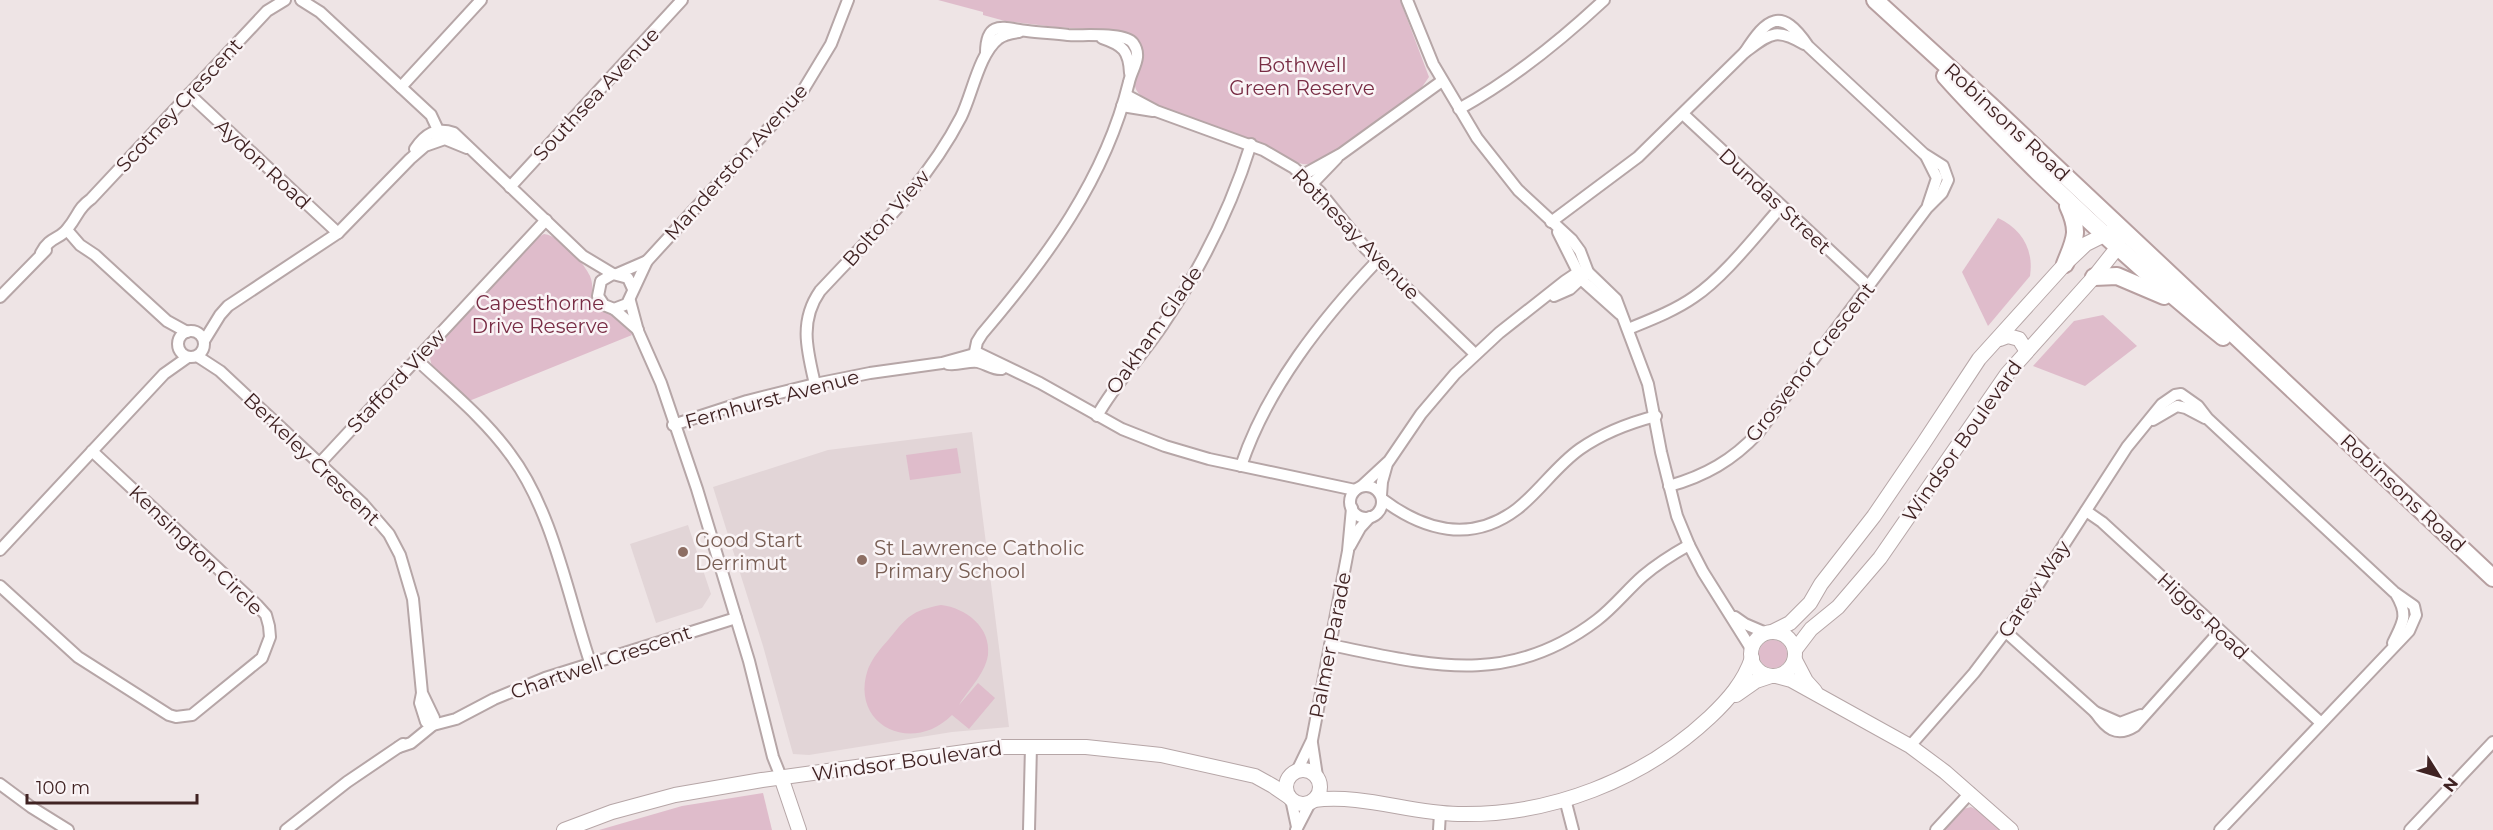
<svg xmlns="http://www.w3.org/2000/svg" width="2493" height="830" viewBox="0 0 2493 830" font-family="Montserrat,sans-serif">
	<rect width="100%" height="100%" fill="#eee4e5"/>
	<!-- built -->
	<g fill="#e2d5d7">
		<polygon points="972,432 1009,727 952,732 809,755 793,754 763,646 713,487 828,450"/>
		<polygon points="688,525 711,594 702,608 656,623 630,544"/>
	</g>
	<!-- green -->
	<g fill="#dfbccb">
		<path d="M938,0H1400L1429,77L1422,87C1397,106 1336,158 1308,164C1297,167 1260,142 1246,137C1226,129 1145,107 1137,91C1131,82 1139,70 1140,60C1141,54 1139,48 1138,42L1127,32L1055,27L1005,21L983,15V12Z"/>
		<path d="M1998,218C2022,229 2034,250 2030,276L1988,326L1962,272Z"/>
		<path d="M544,234C561,236 583,262 590,276C594,285 591,295 595,305L625,323L632,335L469,401L432,367L429,354L440,340L537,238Z"/>
		<polygon points="2103,315 2137,346 2085,386 2033,366 2074,321"/>
		<polygon points="957,448 961,473 910,480 906,455"/>
		<path d="M941,605C966,608 991,627 988,655C985,674 968,690 959,705L978,683L995,698L969,729L952,715C911,756 849,724 868,669C873,657 881,648 889,639C908,616 911,611 941,605Z"/>
		<circle cx="1773" cy="654" r="14"/>
		<polygon points="763,793 772,830 599,830 682,806"/>
		<polygon points="1971,807 1981,812 2001,830 1943,830 1963,809"/>
	</g>
	<g fill="none" stroke-linecap="round" stroke-linejoin="round">
		<defs>
			<g id="minor">
				<polyline points="301,0 320,12 431,115 438,130 437,137"/>
				<polyline points="1407,0 1433,64 1477,138 1518,190 1572,240 1580,251 1588,272 1616,299 1648,384 1661,452 1677,516 1689,545 1703,572 1752,650"/>
				<path d="M1102,38C1123,45 1129,51 1130,73"/>
				<polyline points="401,87 481,0"/>
				<polyline points="189,94 338,233"/>
				<polyline points="1126,95 1156,111 1263,150 1294,168 1320,192 1366,249 1475,354"/>
				<polyline points="1122,106 1153,111"/>
				<path d="M1459,109C1512,80 1560,41 1604,0"/>
				<polyline points="1683,114 1868,286"/>
				<path d="M415,149C425,134 436,127 454,133L583,256L613,274"/>
				<polyline points="1926,156 1937,178 1928,205"/>
				<polyline points="1303,175 1341,154 1442,81"/>
				<polyline points="1312,184 1337,158"/>
				<polyline points="510,187 682,0"/>
				<path d="M1551,222L1638,157L1745,52C1770,34 1775,27 1804,44"/>
				<polyline points="67,230 80,245 95,255 167,321 187,332"/>
				<polyline points="1558,232 1582,280 1620,314"/>
				<path d="M41,253C50,236 60,240 68,228C78,216 78,208 91,199L267,11L285,0"/>
				<polyline points="617,274 647,261"/>
				<polyline points="633,289 628,278 613,274 601,281 598,296 604,305 614,309 627,304 647,261 802,92 831,44 848,0"/>
				<polyline points="1554,296 1570,289 1585,275"/>
				<polyline points="0,297 46,250"/>
				<polyline points="630,301 638,331 661,383 697,489 749,661 773,757 781,777"/>
				<polyline points="614,309 638,330"/>
				<path d="M1628,329C1650,320 1674,311 1694,297C1725,276 1756,235 1781,207"/>
				<circle cx="191" cy="344" r="13"/>
				<polyline points="204,341 220,315 228,306 338,233 410,159 425,146 445,139 467,148"/>
				<polyline points="197,356 220,371 363,504 389,534 400,555 413,599 422,693 420,703 426,722 433,725 434,718 422,693"/>
				<path d="M417,360C449,390 484,418 510,454C552,509 568,596 590,662"/>
				<path d="M973,361L977,342L982,334C1046,259 1105,180 1129,82C1132,68 1143,57 1133,43C1125,32 1083,36 1068,35C1054,33 1040,33 1027,31C1006,29 986,18 986,53"/>
				<path d="M948,364C958,366 969,360 978,362C987,364 993,370 1002,369"/>
				<path d="M815,384C807,350 799,321 820,291C871,236 926,185 961,117C972,95 979,54 998,39C1004,34 1012,33 1019,32"/>
				<path d="M1097,416C1116,382 1143,355 1164,323C1201,268 1231,208 1251,144"/>
				<polyline points="2153,420 2177,406 2186,408 2205,418"/>
				<polyline points="673,425 747,401 815,384 870,373 942,363 978,353 1040,383 1122,429 1165,446 1209,459 1355,490"/>
				<polyline points="320,463 546,220"/>
				<path d="M1241,466C1267,388 1322,319 1378,260"/>
				<polyline points="1362,486 1389,461 1421,414 1455,374 1499,333 1565,281 1577,273 1588,272"/>
				<path d="M1669,486C1705,476 1733,460 1758,433L1927,208L1942,193L1948,180L1943,166L1924,154L1808,46C1781,6 1767,18 1745,52"/>
				<circle cx="1366" cy="502" r="16"/>
				<polyline points="1381,495 1382,482 1387,464"/>
				<path d="M1382,499C1423,530 1471,544 1517,509C1540,491 1556,466 1580,449C1603,433 1629,423 1656,416"/>
				<polyline points="2086,511 2102,522 2320,722"/>
				<polyline points="1350,546 1360,528 1370,517"/>
				<polyline points="0,550 164,374 188,357"/>
				<polyline points="0,586 78,657 169,715 176,717 192,715 262,658 270,637 269,626 266,615 257,605 92,451"/>
				<polyline points="1735,617 1745,624 1766,633"/>
				<polyline points="2006,632 2095,712 2120,723 2141,715"/>
				<path d="M2393,643C2403,622 2409,616 2396,594"/>
				<path d="M1330,645C1430,665 1508,688 1597,620C1614,607 1627,590 1643,576C1657,564 1673,554 1689,545"/>
				<path d="M2095,712C2106,728 2116,738 2135,726L2220,631"/>
				<polyline points="1312,743 1317,776"/>
				<polyline points="1910,746 1974,673 2021,611 2127,447 2162,404 2175,395 2181,394 2198,406 2208,419 2394,592 2414,606 2416,615 2409,631 2220,830"/>
				<polyline points="399,747 411,743 433,725 456,719 494,699 545,678 736,618"/>
				<polyline points="1297,771 1312,740 1348,551 1352,508"/>
				<polyline points="0,784 31,807 68,830"/>
				<polyline points="1291,799 1297,827"/>
				<polyline points="1565,799 1573,830"/>
				<polyline points="286,830 347,782 403,744"/>
				<polyline points="1029,830 1031,746"/>
				<polyline points="1296,830 1310,803"/>
				<polyline points="1439,830 1440,813"/>
				<polyline points="1936,830 1970,793"/>
				<polyline points="2410,830 2493,742"/>
			</g>
			<g id="tertiary">
				<polyline points="2000,339 2008,336 2019,339 2026,350"/>
				<polyline points="1772,632 1790,623 1810,603 1821,584 1874,516 1923,444 1979,359 2065,264 2086,244 2112,231"/>
				<circle cx="1773" cy="654" r="22"/>
				<polyline points="1795,650 1811,629 1838,607 1880,558 2007,374 2094,277 2117,248 2119,237"/>
				<polyline points="1795,660 1806,681 1815,691"/>
				<polyline points="1776,676 1791,680 1910,746 1945,772 2011,830"/>
				<polyline points="1736,695 1756,681 1771,676"/>
				<circle cx="1303" cy="787" r="17"/>
				<polyline points="781,777 799,830"/>
				<path d="M1314,800C1363,794 1409,813 1458,814C1550,816 1643,780 1710,717C1728,700 1744,682 1752,658"/>
				<polyline points="564,830 612,812 675,795 762,780 1001,747 1086,747 1161,755 1255,776 1273,786 1289,797"/>
			</g>
			<g id="secondary">
				<polyline points="1875,0 1992,107 2493,578"/>
				<path d="M1945,76C1975,110 2006,140 2038,172C2098,230 2158,285 2223,337"/>
				<path d="M2065,264C2075,239 2080,232 2068,206"/>
				<polyline points="2094,277 2117,276 2164,296"/>
			</g>
		</defs>
		<!-- minor casing -->
		<use href="#minor" stroke="#b6a6a7" stroke-width="14"/>
		<!-- tertiary casing -->
		<use href="#tertiary" stroke="#b6a6a7" stroke-width="16"/>
		<!-- secondary casing -->
		<use href="#secondary" stroke="#b79fa0" stroke-width="20"/>
		<!-- minor -->
		<use href="#minor" stroke="#fff" stroke-width="10"/>
		<!-- tertiary -->
		<use href="#tertiary" stroke="#fff" stroke-width="14"/>
		<!-- secondary -->
		<use href="#secondary" stroke="#fff" stroke-width="16"/>
	</g>
	<!-- markers -->
	<g fill="#8d6e63" stroke="#faf4f6" stroke-width="2">
		<circle cx="683" cy="552" r="6"/>
		<circle cx="862" cy="560" r="6"/>
	</g>
	<g text-anchor="middle" dominant-baseline="central" stroke-width="5" stroke-linejoin="round" paint-order="stroke">
		<!-- park labels -->
		<g font-size="20" fill="#782c44" stroke="#faf4f6">
			<text x="1302" y="65">Bothwell<tspan x="1302" dy="23">Green Reserve</tspan></text>
			<text x="540" y="303">Capesthorne<tspan x="540" dy="23">Drive Reserve</tspan></text>
		</g>
		<!-- street labels -->
		<g font-size="20" fill="#402323" stroke="#faf4f6">
			<text transform="translate(596 94) rotate(-47)">Southsea Avenue</text>
			<text transform="translate(179 105) rotate(-47)">Scotney Crescent</text>
			<text transform="translate(2007 122) rotate(43)">Robinsons Road</text>
			<text transform="translate(736 162) rotate(-48)">Manderston Avenue</text>
			<text transform="translate(263 164) rotate(43)">Aydon Road</text>
			<text transform="translate(1775 201) rotate(43)">Dundas Street</text>
			<text transform="translate(886 218) rotate(-49)">Bolton View</text>
			<text transform="translate(1356 234) rotate(46)">Rothesay Avenue</text>
			<text transform="translate(1154 330) rotate(-55)">Oakham Glade</text>
			<text transform="translate(1810 362) rotate(-52)">Grosvenor Crescent</text>
			<text transform="translate(396 381) rotate(-47)">Stafford View</text>
			<text transform="translate(772 399) rotate(-15)">Fernhurst Avenue</text>
			<text transform="translate(1962 441) rotate(-55)">Windsor Boulevard</text>
			<text transform="translate(312 459) rotate(44)">Berkeley Crescent</text>
			<text transform="translate(2403 493) rotate(43)">Robinsons Road</text>
			<text transform="translate(196 550) rotate(44)">Kensington Circle</text>
			<text transform="translate(2034 589) rotate(-56)">Carew Way</text>
			<text transform="translate(2203 616) rotate(43)">Higgs Road</text>
			<text transform="translate(1330 645) rotate(-79)">Palmer Parade</text>
			<text transform="translate(601 662) rotate(-19)">Chartwell Crescent</text>
			<text transform="translate(907 761) rotate(-8)">Windsor Boulevard</text>
		</g>
		<!-- education labels -->
		<g font-size="20" fill="#785e54" stroke="#faf4f6" text-anchor="start">
			<text x="695" y="540">Good Start<tspan x="695" dy="23">Derrimut</tspan></text>
			<text x="874" y="548">St Lawrence Catholic<tspan x="874" dy="23">Primary School</tspan></text>
		</g>
	</g>
	<!-- north arrow -->
	<g transform="translate(2439 776) rotate(127)" stroke="#faf4f6" stroke-width="4.5" paint-order="stroke">
	<path d="M0-4.5L10 22L0 15L-10 22Z" fill="#402323"/>
	<text y="-9" font-size="16" font-weight="bold" text-anchor="middle" fill="#402323">N</text>
	</g>
	<!-- scale -->
	<path d="M27 794v9h170v-9" fill="none" stroke="#402323" stroke-width="3"/>
	<text x="36" y="794" font-size="18" fill="#402323" stroke="#faf4f6" stroke-width="4.5" paint-order="stroke">100 m</text>
</svg>
